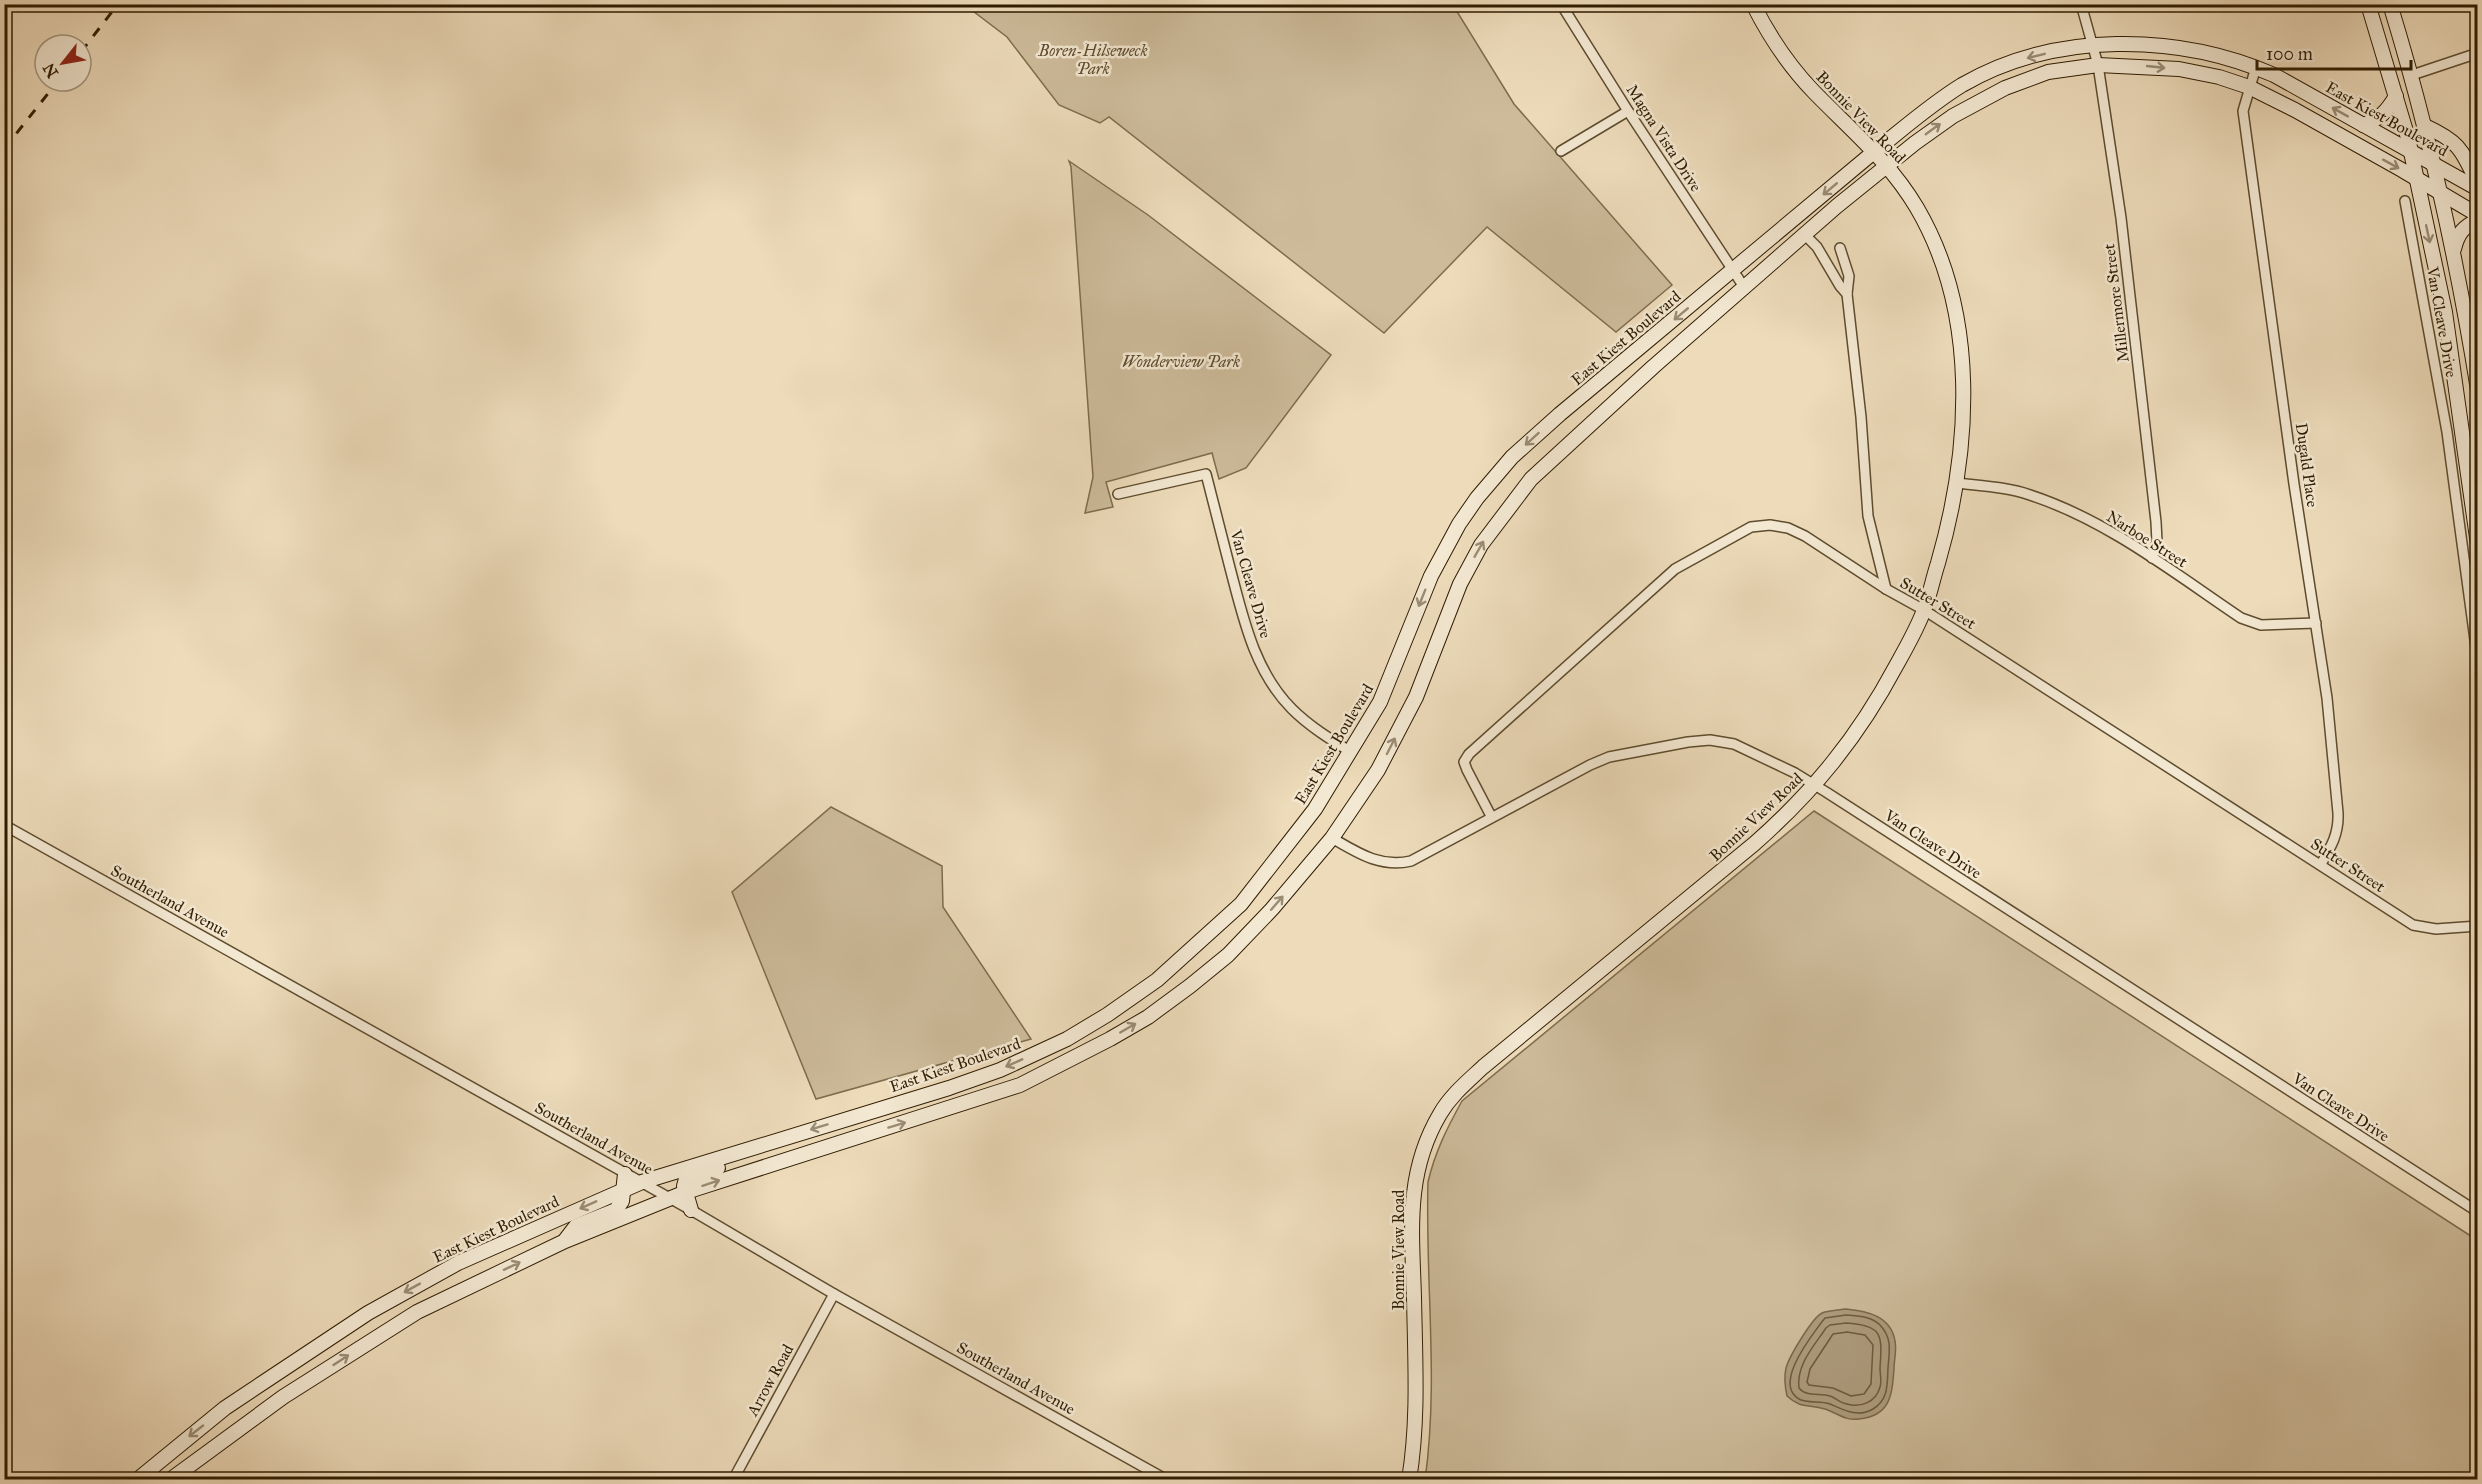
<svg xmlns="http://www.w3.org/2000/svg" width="2482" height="1484" viewBox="0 0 2482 1484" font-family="'IM FELL Great Primer',serif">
	<rect width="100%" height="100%" fill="#eddbba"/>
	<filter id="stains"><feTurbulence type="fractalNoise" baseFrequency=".00333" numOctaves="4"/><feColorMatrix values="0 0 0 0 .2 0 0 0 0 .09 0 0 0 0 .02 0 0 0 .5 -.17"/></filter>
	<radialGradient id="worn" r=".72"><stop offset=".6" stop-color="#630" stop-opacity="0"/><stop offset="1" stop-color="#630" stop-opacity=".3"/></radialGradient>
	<!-- green -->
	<g fill="#cdbb9a" stroke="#7e6c4d" stroke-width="1.5">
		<polygon points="965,5 1453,5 1514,104 1672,285 1616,332 1487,227 1384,333 1109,117 1100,123 1059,105 1007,37"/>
		<polygon points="1069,161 1148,215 1331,355 1246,468 1219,479 1212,453 1106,482 1113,507 1085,513 1093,477 1071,167"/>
		<polygon points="831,807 942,866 943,907 1031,1039 816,1099 732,892"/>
		<path d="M1814,811L2477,1240V1479L1425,1480C1439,1380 1425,1281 1428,1182C1435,1152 1447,1128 1462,1101Z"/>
	</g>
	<!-- water -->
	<path fill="#ac9a7b" stroke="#7a684a" stroke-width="1.5" d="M1846,1309C1867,1311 1891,1316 1895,1341C1897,1350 1894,1360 1894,1369C1892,1394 1891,1416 1859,1419C1845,1421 1837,1413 1825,1409C1808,1404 1801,1409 1787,1396C1785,1387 1784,1377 1786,1368C1789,1357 1812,1318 1822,1313C1829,1310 1839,1310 1846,1309Z"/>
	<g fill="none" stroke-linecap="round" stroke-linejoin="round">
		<!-- shore -->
		<g stroke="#6e5b3e" stroke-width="1.5">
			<path d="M1846,1315C1858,1316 1871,1316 1880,1325C1893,1339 1889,1352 1888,1368C1887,1384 1889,1399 1873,1409C1858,1418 1844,1410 1830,1404C1820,1400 1808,1404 1799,1399C1773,1384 1811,1337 1821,1323L1825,1318Z"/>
			<path d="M1846,1323C1884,1325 1882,1336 1880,1368C1880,1375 1882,1381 1880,1387C1876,1402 1861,1408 1847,1404C1840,1403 1836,1398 1830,1396C1819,1393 1806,1397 1799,1388C1796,1365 1814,1346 1826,1328L1830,1325Z"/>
			<polygon points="1847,1332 1865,1335 1873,1345 1871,1384 1864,1394 1851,1396 1833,1388 1809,1385 1807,1382 1810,1369 1833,1334"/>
		</g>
		<defs>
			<g id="street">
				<polyline points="1561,4 1628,111 1744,287"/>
				<polyline points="2081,4 2098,65 2121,218 2156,522 2157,542 2152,558"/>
				<path d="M2256,67L2243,111L2294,484L2327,698L2338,813C2339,834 2331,847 2321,864"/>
				<polyline points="2412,75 2478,53"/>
				<polyline points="1561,151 1628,111"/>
				<polyline points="2405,201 2447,432 2478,662"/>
				<polyline points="1805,235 1817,247 1840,286 1847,294 1861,417 1868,516 1886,589"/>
				<polyline points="1840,248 1849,276 1847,294"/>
				<path d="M1957,483C1982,486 2007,487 2030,495C2107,520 2174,573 2241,618L2261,625L2316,623"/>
				<path d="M1118,494L1206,474C1214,505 1222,536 1230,568C1243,617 1254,671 1292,709C1309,726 1330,739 1351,752"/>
				<polyline points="1491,816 1467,770 1464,762 1469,754 1675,569 1751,527 1770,525 1788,528 1805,536 1886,589 1924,610 2413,925 2436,929 2478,926"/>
				<polyline points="4,825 691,1210 834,1294 1167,1480"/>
				<path d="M1332,838C1358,853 1380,868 1411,861L1590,765L1609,757L1688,742L1710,740L1734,744L1795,773L1826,792L2478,1212"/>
				<polyline points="733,1480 834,1294"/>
			</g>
			<g id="secondary">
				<polyline points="2368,4 2408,138 2445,312 2478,545"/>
				<path d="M2390,4C2429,131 2457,259 2478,390"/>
				<path d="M2363,125C2380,119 2387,111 2396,96"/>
				<path d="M2425,126C2460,142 2462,150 2478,184"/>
				<path d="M2454,249C2458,233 2463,227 2478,220"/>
				<polyline points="691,1210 684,1186 686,1179 718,1168"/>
				<polyline points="566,1239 576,1226 616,1210 622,1201 625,1174"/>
				<path d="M137,1480L225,1408L267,1380L368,1313L458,1263L642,1182L949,1088L1000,1070L1067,1039L1107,1015L1157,980L1241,904L1315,809L1380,702L1431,576L1459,524L1477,498L1512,457L1560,414L1875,151C1904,128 1931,104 1962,85C2055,31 2178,33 2274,75L2478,189"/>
				<polyline points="170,1480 283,1397 417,1312 565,1241 686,1192 1020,1085 1110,1039 1148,1017 1190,986 1228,955 1272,909 1332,838 1378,770 1416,697 1460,584 1481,545 1531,479 1653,367 1837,206 1915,143 1953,116 2005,88 2048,72 2098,65 2179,69 2219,77 2249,87 2295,110 2402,170 2478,215"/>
				<path d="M1409,1480C1419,1419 1415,1358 1414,1297C1412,1231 1405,1173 1440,1114C1451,1095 1467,1082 1483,1067L1754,844C1814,791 1858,737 1896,666C1906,648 1917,629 1924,610C1930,595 1933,578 1938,563C1971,449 1979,314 1917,208C1890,162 1851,130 1814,92C1789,66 1769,36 1753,4"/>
			</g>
		</defs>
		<!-- street casing -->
		<use href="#street" stroke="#5e4c2e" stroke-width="12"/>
		<!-- secondary casing -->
		<use href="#secondary" stroke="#2f1c00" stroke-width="16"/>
		<!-- street -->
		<use href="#street" stroke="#f3e8d2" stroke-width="9"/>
		<!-- secondary -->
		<use href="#secondary" stroke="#f3e8d2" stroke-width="14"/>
		<!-- rail -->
		<g stroke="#2f1c00" stroke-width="3" stroke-dasharray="10 10" stroke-linecap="butt">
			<polyline points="81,52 118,4"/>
			<polyline points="4,149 58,81"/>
		</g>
	</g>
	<!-- one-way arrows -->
	<defs><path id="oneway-shaft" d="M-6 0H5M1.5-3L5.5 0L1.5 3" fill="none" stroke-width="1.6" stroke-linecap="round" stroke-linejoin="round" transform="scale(1.5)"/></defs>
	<g stroke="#9b8c74">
		<use href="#oneway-shaft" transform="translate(2036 56) rotate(166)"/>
		<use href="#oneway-shaft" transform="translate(2156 67) rotate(6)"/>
		<use href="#oneway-shaft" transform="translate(2340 112) rotate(-151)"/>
		<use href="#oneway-shaft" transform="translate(1933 129) rotate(-36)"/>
		<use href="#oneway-shaft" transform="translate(2391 164) rotate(29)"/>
		<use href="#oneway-shaft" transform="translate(1830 189) rotate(140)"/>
		<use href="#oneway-shaft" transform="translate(2428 234) rotate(78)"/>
		<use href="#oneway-shaft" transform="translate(1681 314) rotate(140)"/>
		<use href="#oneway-shaft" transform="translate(1532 439) rotate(138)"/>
		<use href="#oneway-shaft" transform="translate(1479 549) rotate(-60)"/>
		<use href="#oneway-shaft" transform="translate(1422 598) rotate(112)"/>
		<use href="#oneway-shaft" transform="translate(1391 746) rotate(-63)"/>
		<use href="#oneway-shaft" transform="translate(1277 903) rotate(-49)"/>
		<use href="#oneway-shaft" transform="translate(1128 1028) rotate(-30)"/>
		<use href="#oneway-shaft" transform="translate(1014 1063) rotate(156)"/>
		<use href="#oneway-shaft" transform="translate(897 1125) rotate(-17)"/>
		<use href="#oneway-shaft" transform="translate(819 1127) rotate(163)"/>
		<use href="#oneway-shaft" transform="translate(711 1183) rotate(-18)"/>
		<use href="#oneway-shaft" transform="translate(588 1205) rotate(156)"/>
		<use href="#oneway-shaft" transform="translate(512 1266) rotate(-25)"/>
		<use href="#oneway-shaft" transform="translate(412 1288) rotate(151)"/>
		<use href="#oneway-shaft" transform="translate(341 1360) rotate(-33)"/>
		<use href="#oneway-shaft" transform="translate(196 1431) rotate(142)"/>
	</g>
	<g text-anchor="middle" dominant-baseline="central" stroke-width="5" stroke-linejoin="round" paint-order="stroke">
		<!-- park labels -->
		<g font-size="16" font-style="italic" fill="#5e4c2e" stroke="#f3e8d2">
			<text x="1093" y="50">Boren-Hilseweck<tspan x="1093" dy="18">Park</tspan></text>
			<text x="1181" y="361">Wonderview Park</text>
		</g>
		<!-- street labels -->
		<g font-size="16" fill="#2f1c00" stroke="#f3e8d2">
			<text transform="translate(1861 117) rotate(46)">Bonnie View Road</text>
			<text transform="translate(2387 119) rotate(29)">East Kiest Boulevard</text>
			<text transform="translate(1664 138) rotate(57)">Magna Vista Drive</text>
			<text transform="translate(2116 303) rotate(-97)">Millermore Street</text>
			<text transform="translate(2442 322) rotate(80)">Van Cleave Drive</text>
			<text transform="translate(1626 338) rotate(-40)">East Kiest Boulevard</text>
			<text transform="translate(2307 465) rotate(82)">Dugald Place</text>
			<text transform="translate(2147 539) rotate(32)">Narboe Street</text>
			<text transform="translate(1251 584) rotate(74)">Van Cleave Drive</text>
			<text transform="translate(1938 603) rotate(31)">Sutter Street</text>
			<text transform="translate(1334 744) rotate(-59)">East Kiest Boulevard</text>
			<text transform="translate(1756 817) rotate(-43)">Bonnie View Road</text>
			<text transform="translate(1933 844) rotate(33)">Van Cleave Drive</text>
			<text transform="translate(2348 865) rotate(33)">Sutter Street</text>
			<text transform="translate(170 901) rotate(29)">Southerland Avenue</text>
			<text transform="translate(955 1065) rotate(-19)">East Kiest Boulevard</text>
			<text transform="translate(2341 1107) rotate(33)">Van Cleave Drive</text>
			<text transform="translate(594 1138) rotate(29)">Southerland Avenue</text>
			<text transform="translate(496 1229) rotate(-25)">East Kiest Boulevard</text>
			<text transform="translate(1398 1250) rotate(-90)">Bonnie View Road</text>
			<text transform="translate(1016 1378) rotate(29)">Southerland Avenue</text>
			<text transform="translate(770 1380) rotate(-61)">Arrow Road</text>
		</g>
	</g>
	<!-- margin -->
	<rect width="2482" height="1484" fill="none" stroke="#eddbba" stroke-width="24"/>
	<rect x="6" y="6" width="2470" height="1472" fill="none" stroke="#2f1c00" stroke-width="3"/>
	<rect x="12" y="12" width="2458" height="1460" fill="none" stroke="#2f1c00" stroke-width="1.5"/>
	<!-- north arrow -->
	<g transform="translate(63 63) rotate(239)"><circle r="28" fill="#f3e8d2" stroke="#a5967e" stroke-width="1.5"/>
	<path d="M0-4.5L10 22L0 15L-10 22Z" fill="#8f2418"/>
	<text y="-9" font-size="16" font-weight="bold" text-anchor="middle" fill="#2f1c00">N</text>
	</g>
	<!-- scale -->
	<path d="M2257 60v9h154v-9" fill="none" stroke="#2f1c00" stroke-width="3"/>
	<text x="2266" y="60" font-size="18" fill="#2f1c00" stroke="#f3e8d2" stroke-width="4.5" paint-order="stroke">100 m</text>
	<rect width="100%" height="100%" filter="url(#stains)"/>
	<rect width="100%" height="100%" fill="url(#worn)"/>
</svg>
